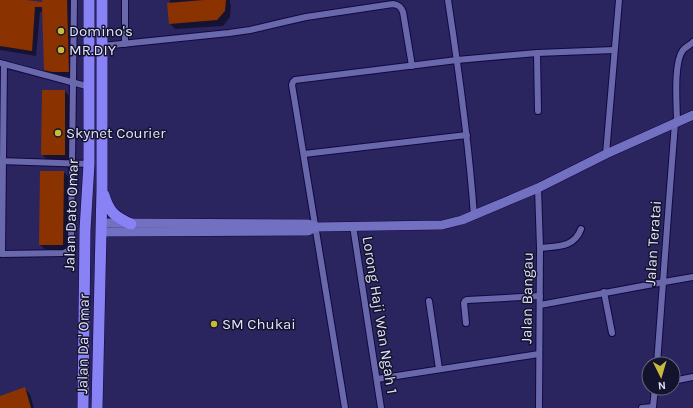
<svg xmlns="http://www.w3.org/2000/svg" width="693" height="408" viewBox="0 0 693 408" font-family="Karla,sans-serif">
	<rect width="100%" height="100%" fill="#2a245f"/>
	<!-- shadow -->
	<g fill="#0007">
		<polygon points="0,0 19,0 43,4 43,0 71,0 73,76 58,77 50,75 45,70 43,12 40,12 36,56 0,50"/>
		<polygon points="170,0 230,0 230,4 231,5 230,17 223,26 175,29 170,24"/>
		<polygon points="65,91 70,97 70,161 48,160 42,155"/>
		<polygon points="64,172 69,178 68,251 46,250 40,245"/>
		<polygon points="24,388 30,394 34,408 0,408 0,397"/>
	</g>
	<!-- building -->
	<g fill="#8a3300">
		<polygon points="0,0 26,0 42,2 42,0 67,0 69,72 52,72 44,70 42,7 35,7 32,51 0,46"/>
		<polygon points="204,0 226,0 225,11 217,20 169,24 167,3"/>
		<polygon points="42,90 65,90 65,155 41,155"/>
		<polygon points="40,171 64,171 63,245 39,245"/>
		<polygon points="25,387 31,408 0,408 0,396"/>
	</g>
	<g fill="none" stroke-linecap="round" stroke-linejoin="round">
		<defs>
			<g id="street">
				<polyline points="125,0 125,44"/>
				<path d="M448,0C459,72 469,143 474,216"/>
				<path d="M102,46L229,33L250,30L284,22L306,17L393,4C399,5 401,7 403,12L412,66"/>
				<polyline points="537,53 538,111"/>
				<polyline points="0,63 90,87"/>
				<polyline points="4,64 2,254 64,253 70,250 71,246 74,0"/>
				<path d="M677,122C677,106 673,63 683,50C686,47 690,45 693,42"/>
				<polyline points="304,154 467,135"/>
				<polyline points="606,154 619,0"/>
				<polyline points="0,161 89,164"/>
				<polyline points="538,188 540,248 539,408"/>
				<polyline points="353,226 381,408"/>
				<path d="M540,248C557,246 574,248 581,229"/>
				<polyline points="604,292 612,333"/>
				<polyline points="429,301 439,369"/>
				<polyline points="540,305 664,282 693,277"/>
				<polyline points="466,323 464,303 465,301 467,300 540,296"/>
				<polyline points="657,364 669,201 675,123"/>
				<polyline points="377,379 539,354"/>
				<polyline points="673,381 693,377"/>
				<polyline points="345,408 297,115 292,85 293,82 295,80 457,60 537,53 614,50"/>
				<polyline points="642,408 653,407 655,388"/>
			</g>
			<g id="secondary">
				<polyline points="101,223 308,224 316,227 442,225 462,220 538,188 606,154 693,115"/>
				<polyline points="101,232 308,231 316,227"/>
			</g>
			<g id="highway">
				<path d="M104,195C109,212 115,217 131,224"/>
				<polyline points="83,408 85,230 89,164 89,0"/>
				<polyline points="97,408 102,189 102,0"/>
			</g>
		</defs>
		<!-- street casing -->
		<use href="#street" stroke="#150742" stroke-width="8"/>
		<!-- secondary casing -->
		<use href="#secondary" stroke="#150742" stroke-width="10"/>
		<!-- highway casing -->
		<use href="#highway" stroke="#150742" stroke-width="12"/>
		<!-- street -->
		<use href="#street" stroke="#6968aa" stroke-width="6"/>
		<!-- secondary -->
		<use href="#secondary" stroke="#7270c0" stroke-width="9"/>
		<!-- highway -->
		<use href="#highway" stroke="#8882f4" stroke-width="11"/>
	</g>
	<!-- markers -->
	<g fill="#c8bb3b" stroke="#14132d" stroke-width="1.5">
		<circle cx="61" cy="31" r="4"/>
		<circle cx="61" cy="50" r="4"/>
		<circle cx="58" cy="133" r="4"/>
		<circle cx="214" cy="324" r="4"/>
	</g>
	<g text-anchor="middle" dominant-baseline="central" stroke-width="3" stroke-linejoin="round" paint-order="stroke">
		<!-- poi labels -->
		<g font-size="15" fill="#e2e3f9" stroke="#14132d" text-anchor="start">
			<text x="69" y="31">Domino's</text>
			<text x="69" y="50">MR.DIY</text>
			<text x="66" y="133">Skynet Courier</text>
			<text x="222" y="324">SM Chukai</text>
		</g>
		<!-- street labels -->
		<g font-size="15" fill="#e2e3f9" stroke="#14132d">
			<text transform="translate(71 215) rotate(-88)">Jalan Dato Omar</text>
			<text transform="translate(653 243) rotate(-86)">Jalan Teratai</text>
			<text transform="translate(527 298) rotate(-89)">Jalan Bangau</text>
			<text transform="translate(380 315) rotate(81)">Lorong Haji Wan Ngah 1</text>
			<text transform="translate(83 344) rotate(-89)">Jalan Da' Omar</text>
		</g>
	</g>
	<!-- north arrow -->
	<g transform="translate(661 376) rotate(175)"><circle r="19" fill="#14132d" stroke="#66667f"/>
	<path d="M0-3L7 15L0 10L-7 15Z" fill="#c8bb3b"/>
	<text y="-6" font-size="11" font-weight="bold" text-anchor="middle" fill="#e2e3f9">N</text>
	</g>
</svg>
